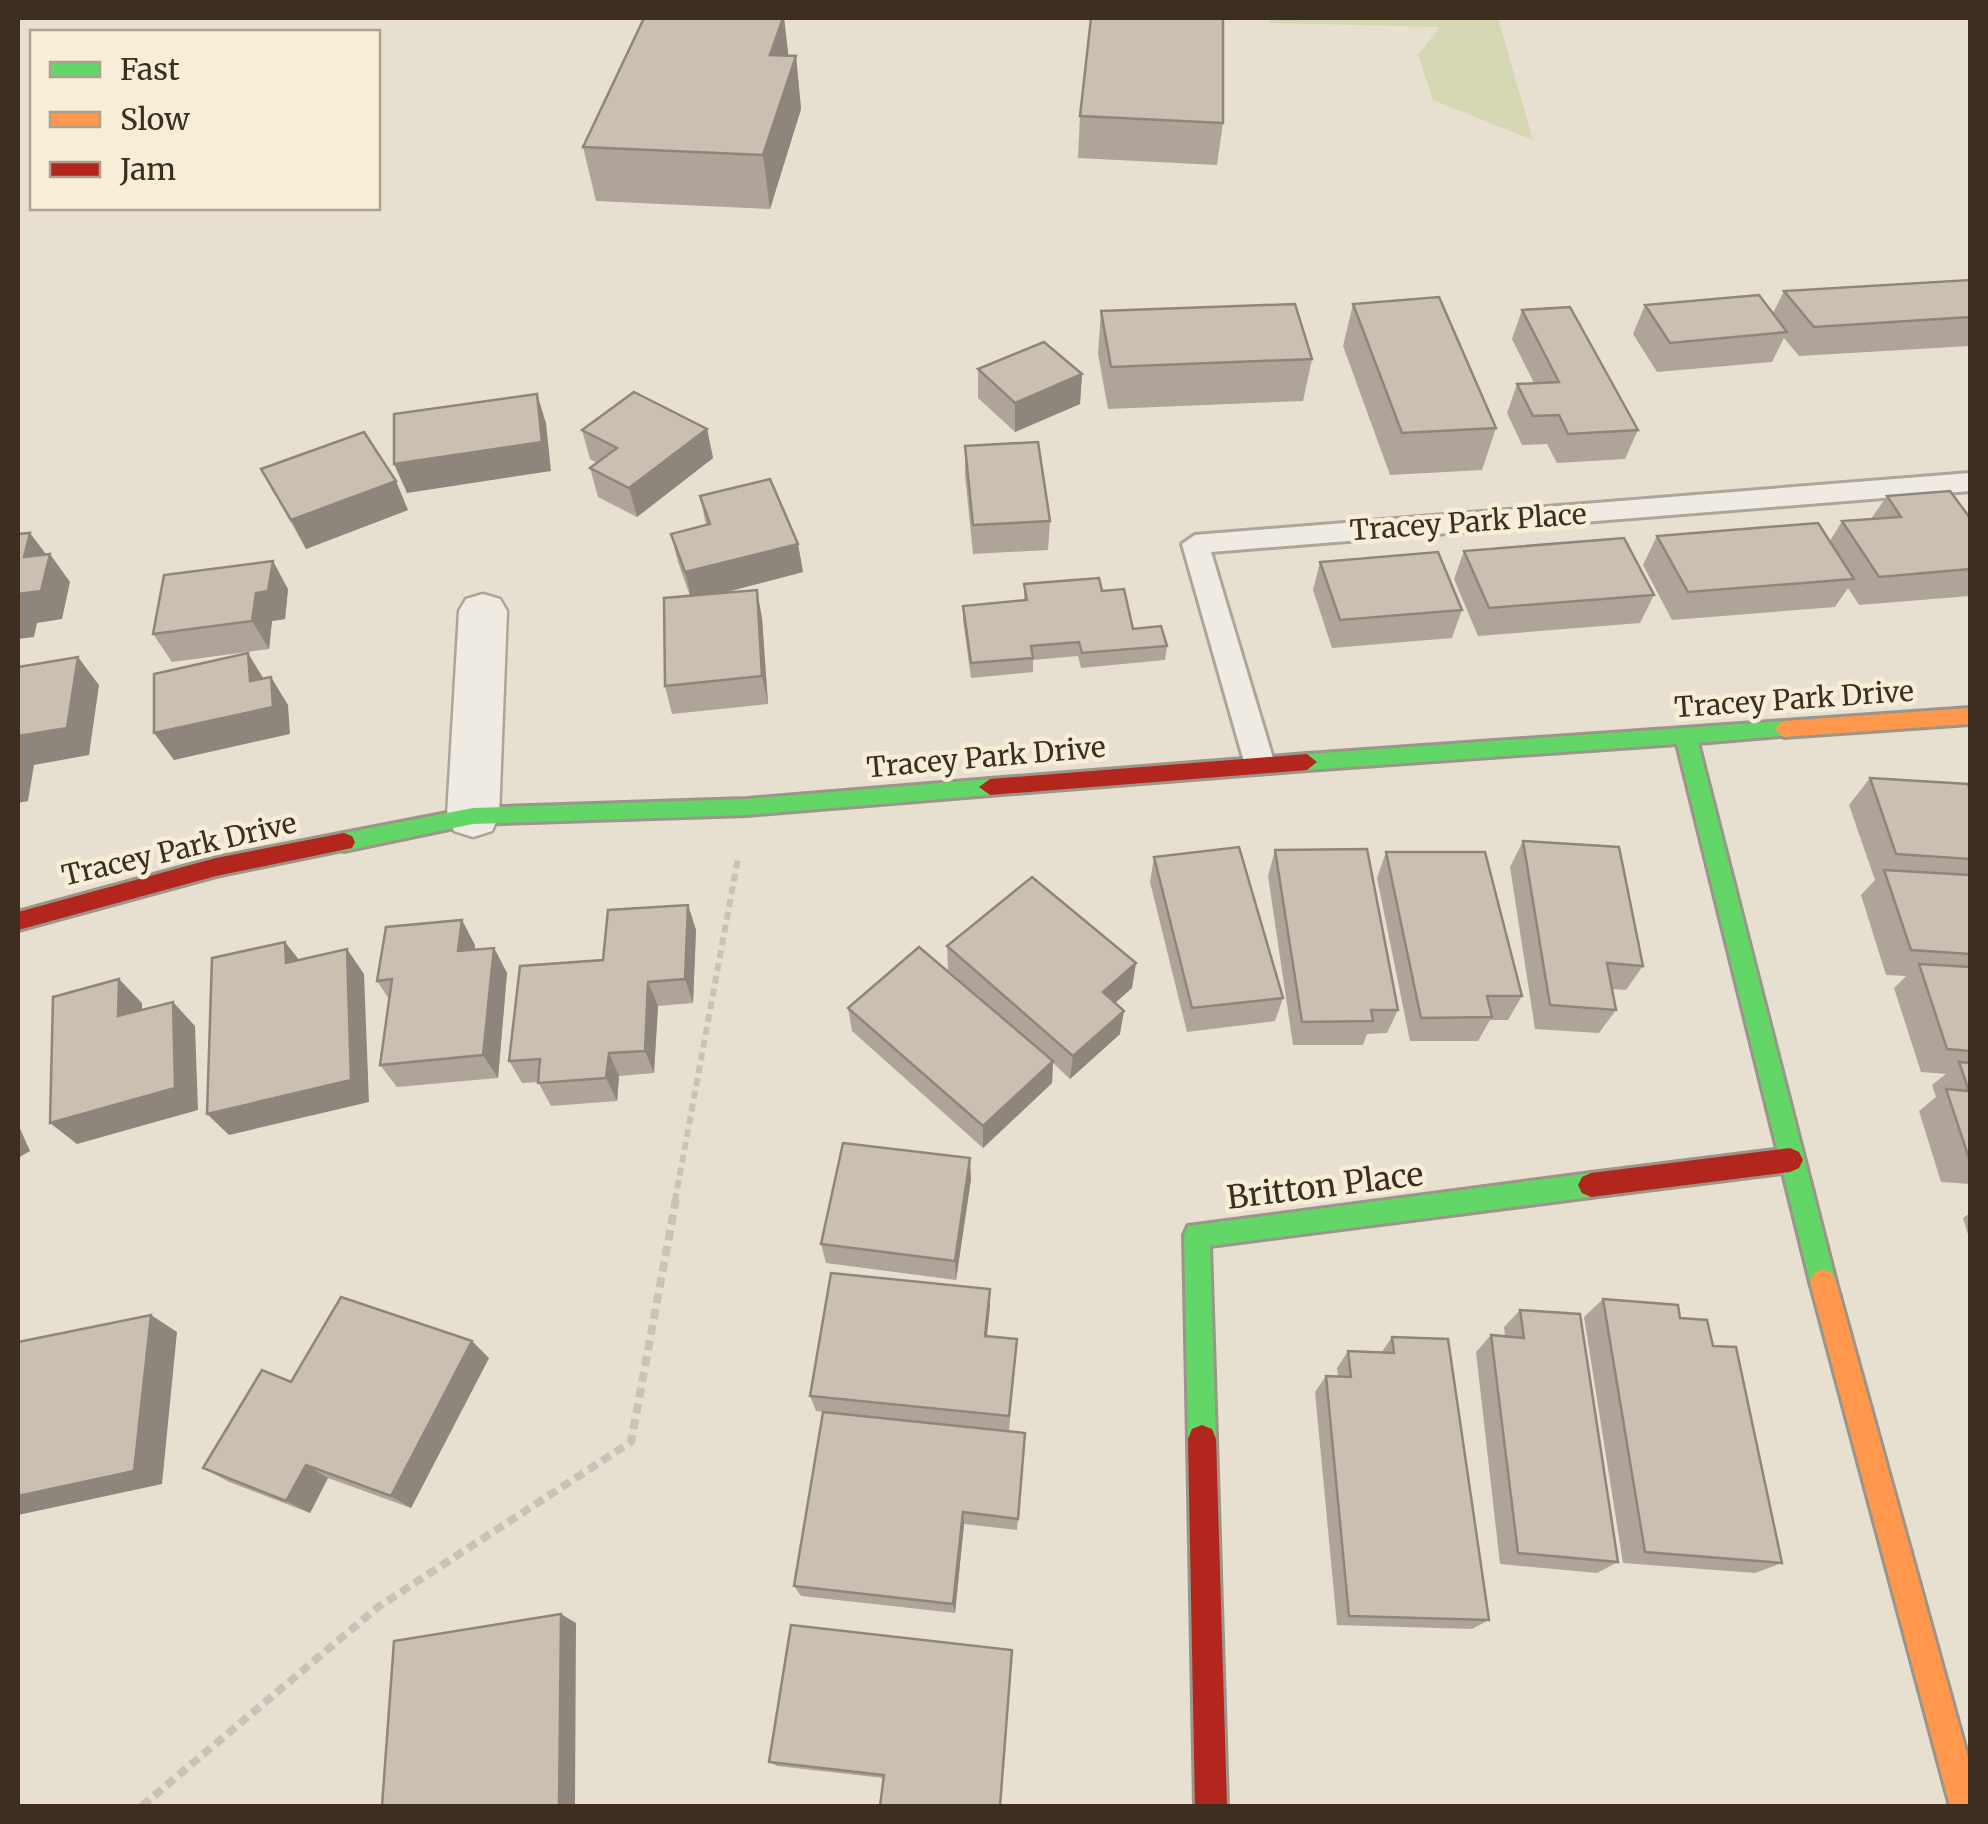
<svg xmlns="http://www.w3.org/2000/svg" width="1988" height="1824" viewBox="0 0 1988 1824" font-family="Merriweather,serif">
	<rect width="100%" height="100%" fill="#e7e0d1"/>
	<!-- green -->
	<polygon fill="#d6d7b3" points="1270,18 1498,18 1533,140 1433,100 1418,55 1440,27 1270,23"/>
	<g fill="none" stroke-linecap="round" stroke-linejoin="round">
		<defs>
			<polygon id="lane" points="1970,473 1970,491 1211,552 1275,765 1271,773 1249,773 1245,765 1182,544 1195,535"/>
			<polygon id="street" points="483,594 500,599 507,611 499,816 492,831 473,837 454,831 447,816 459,611 466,599"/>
			<g id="fast">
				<polygon points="1784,721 1791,723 1794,729 1791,735 1698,743 1836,1282 1832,1291 1823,1295 1814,1291 1810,1282 1677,744 1307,770 1297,762 1307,754"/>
				<polygon points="990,779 1001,787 990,795 747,815 473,824 344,851 336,848 333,842 336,836 344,833 473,808 747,799"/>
				<polygon points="1591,1173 1600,1177 1604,1185 1600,1193 1591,1197 1210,1246 1216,1439 1212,1449 1202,1453 1192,1449 1188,1439 1184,1235 1188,1226"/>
			</g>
			<g id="slow">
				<polygon points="1970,708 1970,724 1784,737 1774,729 1784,721"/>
				<polygon points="1823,1269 1832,1273 1836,1282 1970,1765 1970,1806 1950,1806 1810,1282 1814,1273"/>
			</g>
			<g id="jam">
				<polygon points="1307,754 1317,762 1307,770 990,795 979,787 990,779"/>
				<polygon points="344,833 352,836 355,842 352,848 216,876 18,930 18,912 216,858"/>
				<polygon points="1790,1148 1799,1152 1803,1160 1799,1168 1790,1172 1591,1197 1582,1193 1578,1185 1582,1177 1591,1173"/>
				<polygon points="1202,1425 1212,1429 1216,1439 1227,1806 1195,1806 1188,1439 1192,1429"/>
			</g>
		</defs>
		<!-- lane casing -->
		<use href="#lane" stroke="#ada599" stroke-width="6"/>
		<!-- street casing -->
		<use href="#street" stroke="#ada599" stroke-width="5"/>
		<!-- fast casing -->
		<use href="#fast" stroke="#9c958a" stroke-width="6"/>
		<!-- slow casing -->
		<use href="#slow" stroke="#9c958a" stroke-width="6"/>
		<!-- jam casing -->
		<use href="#jam" stroke="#9c958a" stroke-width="6"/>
		<!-- path-far1 -->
		<polyline stroke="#c8c2b9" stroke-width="6" stroke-dasharray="8 5" stroke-linecap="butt" points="675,1201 738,858"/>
		<!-- path -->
		<polyline stroke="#c8c2b9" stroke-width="8" stroke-dasharray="10 6" stroke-linecap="butt" points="142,1806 378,1607 631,1442 676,1199"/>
		<!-- lane -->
		<use href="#lane" fill="#efebe3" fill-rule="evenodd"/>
		<!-- street -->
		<use href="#street" fill="#efebe3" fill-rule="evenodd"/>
		<!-- fast -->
		<use href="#fast" fill="#63d668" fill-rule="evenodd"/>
		<!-- slow -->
		<use href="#slow" fill="#ff974d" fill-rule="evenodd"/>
		<!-- jam -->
		<use href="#jam" fill="#b3261e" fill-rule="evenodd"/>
	</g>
	<!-- wall -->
	<g fill="#afa499">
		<polygon points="644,18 784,18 788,55 796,56 801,109 770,209 596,201 583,147"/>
		<polygon points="1080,116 1223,123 1217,165 1078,158"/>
		<polygon points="1970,280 1970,346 1799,356 1784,338 1772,362 1657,372 1633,334 1645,305 1773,313 1784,291"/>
		<polygon points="1353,304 1496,428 1482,470 1390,475 1343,346"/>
		<polygon points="1522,310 1638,430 1625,459 1557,463 1547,444 1522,445 1507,413 1517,384 1534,383 1512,339"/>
		<polygon points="1101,311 1312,359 1303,401 1108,409 1098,354"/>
		<polygon points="978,369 1082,374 1080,404 1015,432 978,398"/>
		<polygon points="707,429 713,458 637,517 598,497 590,468 597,463 590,459 582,430"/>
		<polygon points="965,446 1050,521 1048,550 973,554 965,475"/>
		<polygon points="261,469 408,510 306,549"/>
		<polygon points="700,496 798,544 803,572 722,593 762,618 768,704 672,714 665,686 690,596 678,562 671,534 706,525"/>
		<polygon points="1887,496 1970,518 1970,596 1859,605 1848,588 1835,607 1672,620 1643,565 1657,536 1830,541 1842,521 1871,519"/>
		<polygon points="1464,551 1654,595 1640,623 1478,636 1454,579"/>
		<polygon points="1320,562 1462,610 1452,638 1332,648 1313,590"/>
		<polygon points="1024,584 1102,591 1133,629 1167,646 1165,660 1081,668 1078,656 1033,660 1033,672 971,678 963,620 963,606 1024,601"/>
		<polygon points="288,589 285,619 272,621 269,649 172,662 153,634"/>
		<polygon points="1870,778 1970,790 1970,1184 1941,1182 1919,1111 1936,1097 1932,1085 1946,1074 1921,1072 1894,988 1906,976 1886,975 1861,895 1875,880 1849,805"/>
		<polygon points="1523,841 1643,966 1626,990 1612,989 1616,1010 1599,1033 1535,1029 1510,867"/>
		<polygon points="1275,850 1398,1010 1387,1033 1367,1034 1363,1045 1293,1045 1268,876"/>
		<polygon points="1386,852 1522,996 1508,1020 1490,1020 1478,1041 1410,1041 1377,878"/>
		<polygon points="1154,857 1283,998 1275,1021 1187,1032 1150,882"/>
		<polygon points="688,905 696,930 693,1003 658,1006 654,1073 619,1076 617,1101 551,1106 538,1082 522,1083 509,1061"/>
		<polygon points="475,945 475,949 494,948 507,973 498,1078 397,1087 380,1065 389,999 377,981"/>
		<polygon points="947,946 1132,988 1115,1003 1120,1034 1070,1079 1053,1063 1052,1083 983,1148 852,1031 848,1008 989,1006 948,970"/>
		<polygon points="971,1179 956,1280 826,1263 821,1244"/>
		<polygon points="1970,1213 1970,1241 1963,1218"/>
		<polygon points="1603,1299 1680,1318 1782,1563 1755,1573 1623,1563 1584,1317"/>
		<polygon points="990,1306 987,1337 1016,1356 1009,1431 816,1411 810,1396"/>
		<polygon points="1520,1310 1618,1562 1597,1573 1500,1564 1476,1352 1491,1335 1505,1336 1504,1327"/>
		<polygon points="1392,1337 1489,1620 1472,1629 1337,1625 1315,1392 1326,1376 1338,1376 1337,1368 1348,1351 1381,1353"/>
		<polygon points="489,1358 411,1508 328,1478 310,1513 229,1482 203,1468"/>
		<polygon points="1025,1433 1017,1530 964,1524 955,1613 801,1596 794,1586"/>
		<polygon points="1012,1650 883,1778 777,1766 769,1762"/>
	</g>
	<!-- shaded-wall -->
	<g fill="#8e867d">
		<polygon points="783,18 784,18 790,68 770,55"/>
		<polygon points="796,56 801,109 770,209 763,155"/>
		<polygon points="1082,374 1080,404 1015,432 1015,403"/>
		<polygon points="537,394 546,423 551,471 407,493 394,464"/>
		<polygon points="707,429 713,458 637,517 629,488"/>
		<polygon points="396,481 408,510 306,549 291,520"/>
		<polygon points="30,533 49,558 50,554 70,582 62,619 37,623 34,637 18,639 18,594"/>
		<polygon points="798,544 803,572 692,601 685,572"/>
		<polygon points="273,561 288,589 285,619 272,621 269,649 252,621 256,593"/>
		<polygon points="757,590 762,618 768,704 762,676"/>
		<polygon points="248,653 265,681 271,677 288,705 290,734 174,760 154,733 250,681"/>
		<polygon points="78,657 99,685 89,755 34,765 28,801 18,803 18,736"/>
		<polygon points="688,905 696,930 693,1003 685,979"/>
		<polygon points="462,920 475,945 472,975 458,951"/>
		<polygon points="285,942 304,966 286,963"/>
		<polygon points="494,948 507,973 498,1078 483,1055"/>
		<polygon points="347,949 364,974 369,1102 229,1135 207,1114"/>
		<polygon points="1136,963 1132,988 1100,1016 1103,992"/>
		<polygon points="119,979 142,1003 142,1040 118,1016"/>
		<polygon points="648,982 658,1006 654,1073 645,1051"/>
		<polygon points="173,1002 195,1026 198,1110 77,1144 50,1123"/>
		<polygon points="1124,1011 1120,1034 1070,1079 1073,1056"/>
		<polygon points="609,1053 619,1076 617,1101 606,1078"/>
		<polygon points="1053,1061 1052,1083 983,1148 983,1126"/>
		<polygon points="18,1124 30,1151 18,1158"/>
		<polygon points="970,1158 971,1179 956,1280 955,1261"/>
		<polygon points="990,1289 990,1306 985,1353 985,1336"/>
		<polygon points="151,1315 177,1332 162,1484 18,1515 18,1496"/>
		<polygon points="472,1341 489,1358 411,1508 391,1496"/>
		<polygon points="306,1465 328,1478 310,1513 286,1501"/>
		<polygon points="963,1512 964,1524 955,1613 953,1604"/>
		<polygon points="561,1614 576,1623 575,1806 559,1806"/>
	</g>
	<!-- building -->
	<g fill="#cbbfb2" stroke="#8e867d" stroke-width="2.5">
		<polygon points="644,18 783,18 770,55 796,56 763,155 583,147"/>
		<polygon points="1091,18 1223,18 1223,123 1080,116"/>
		<polygon points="1970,280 1970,317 1814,327 1784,291"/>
		<polygon points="1759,295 1787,332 1670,343 1645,305"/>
		<polygon points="1439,297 1496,428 1402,433 1353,304"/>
		<polygon points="1295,304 1312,359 1111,367 1101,311"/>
		<polygon points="1570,307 1638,430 1568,434 1559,415 1533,416 1517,384 1559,382 1522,310"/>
		<polygon points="1044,342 1082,374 1015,403 978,369"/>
		<polygon points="634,392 707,429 629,488 590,468 617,448 582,430"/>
		<polygon points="537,394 542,442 394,464 394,414"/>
		<polygon points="364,432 396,481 291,520 261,469"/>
		<polygon points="1038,442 1050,521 973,525 965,446"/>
		<polygon points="770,479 798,544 685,572 671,534 710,524 700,496"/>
		<polygon points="1950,491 1970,518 1970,569 1879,577 1842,521 1901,517 1887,496"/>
		<polygon points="1818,523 1854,579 1688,592 1657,536"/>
		<polygon points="30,533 24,557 50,554 41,591 18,594 18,534"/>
		<polygon points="1624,538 1654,595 1489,608 1464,551"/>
		<polygon points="1438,552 1462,610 1340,620 1320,562"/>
		<polygon points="273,561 268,591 256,593 252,621 153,634 164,575"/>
		<polygon points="1099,578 1102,591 1124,589 1133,629 1161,626 1167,646 1082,653 1079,642 1031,646 1033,658 971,663 963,606 1027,600 1024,584"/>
		<polygon points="757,590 762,676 665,686 664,598"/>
		<polygon points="248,653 250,681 271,677 273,707 154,733 154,674"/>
		<polygon points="78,657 67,728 18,736 18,667"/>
		<polygon points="1870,778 1968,784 1970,790 1970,859 1896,854"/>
		<polygon points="1523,841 1619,847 1643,966 1607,963 1616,1010 1550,1005"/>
		<polygon points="1239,847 1283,998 1192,1008 1154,857"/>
		<polygon points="1367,849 1398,1010 1371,1010 1373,1021 1302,1022 1275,850"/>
		<polygon points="1386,852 1485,852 1522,996 1487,996 1492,1017 1421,1018"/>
		<polygon points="1884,870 1970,875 1970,954 1911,950"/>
		<polygon points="1032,877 1136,963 1103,992 1124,1011 1073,1056 947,946"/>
		<polygon points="688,905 685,979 648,982 645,1051 609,1053 606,1078 538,1083 540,1059 509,1061 520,966 603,960 608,910"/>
		<polygon points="462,920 458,951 494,948 483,1055 380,1065 392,979 377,981 386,927"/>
		<polygon points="285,942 286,963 347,949 351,1080 207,1114 212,958"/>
		<polygon points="919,947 1053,1061 983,1126 848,1008"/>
		<polygon points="1919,964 1970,967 1970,1051 1947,1049"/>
		<polygon points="119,979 118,1016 173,1002 175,1088 50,1123 53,997"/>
		<polygon points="1959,1062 1970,1063 1970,1161 1946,1089 1969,1091"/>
		<polygon points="843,1143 970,1158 955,1261 821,1244"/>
		<polygon points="831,1273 990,1289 985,1336 1017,1339 1009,1416 810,1396"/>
		<polygon points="341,1297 472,1341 391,1496 306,1465 286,1501 203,1468 262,1370 291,1382"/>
		<polygon points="1603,1299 1678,1305 1680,1318 1707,1320 1713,1346 1736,1347 1782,1563 1645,1552"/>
		<polygon points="1520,1310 1580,1314 1618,1562 1518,1553 1491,1335 1524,1338"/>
		<polygon points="151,1315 134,1471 18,1496 18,1342"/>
		<polygon points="1392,1337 1448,1339 1489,1620 1349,1616 1326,1376 1351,1377 1348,1351 1394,1353"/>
		<polygon points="823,1412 1025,1433 1018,1519 963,1512 953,1604 794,1586"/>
		<polygon points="561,1614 559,1806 382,1806 394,1641"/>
		<polygon points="791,1625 1012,1650 1000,1806 880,1806 884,1775 769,1762"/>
	</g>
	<g text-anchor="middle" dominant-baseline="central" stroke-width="9" stroke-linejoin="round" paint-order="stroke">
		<!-- street labels -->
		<g font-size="28" fill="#3d2e20" stroke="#f7eed8">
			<text transform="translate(1468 522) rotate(-4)">Tracey Park Place</text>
			<text transform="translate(1794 699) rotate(-4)">Tracey Park Drive</text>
			<text transform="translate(986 757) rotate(-5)">Tracey Park Drive</text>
			<text transform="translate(179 849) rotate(-13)">Tracey Park Drive</text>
		</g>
		<!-- near-street labels -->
		<g font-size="32" fill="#3d2e20" stroke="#f7eed8">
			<text transform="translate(1325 1186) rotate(-7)">Britton Place</text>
		</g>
	</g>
	<!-- border -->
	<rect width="1988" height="1824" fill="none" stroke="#3d2e20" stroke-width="40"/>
	<!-- legend -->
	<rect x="30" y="30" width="350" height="180" fill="#f7eed8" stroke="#ada18e" stroke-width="2.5"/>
	<rect x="50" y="62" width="50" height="15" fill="#63d668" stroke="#ada18e" stroke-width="2.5"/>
	<text x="120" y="80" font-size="30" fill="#3d2e20">Fast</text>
	<rect x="50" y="112" width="50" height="15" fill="#ff974d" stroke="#ada18e" stroke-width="2.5"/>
	<text x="120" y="130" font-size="30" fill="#3d2e20">Slow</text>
	<rect x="50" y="162" width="50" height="15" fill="#b3261e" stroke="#ada18e" stroke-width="2.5"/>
	<text x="120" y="180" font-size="30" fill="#3d2e20">Jam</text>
</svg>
